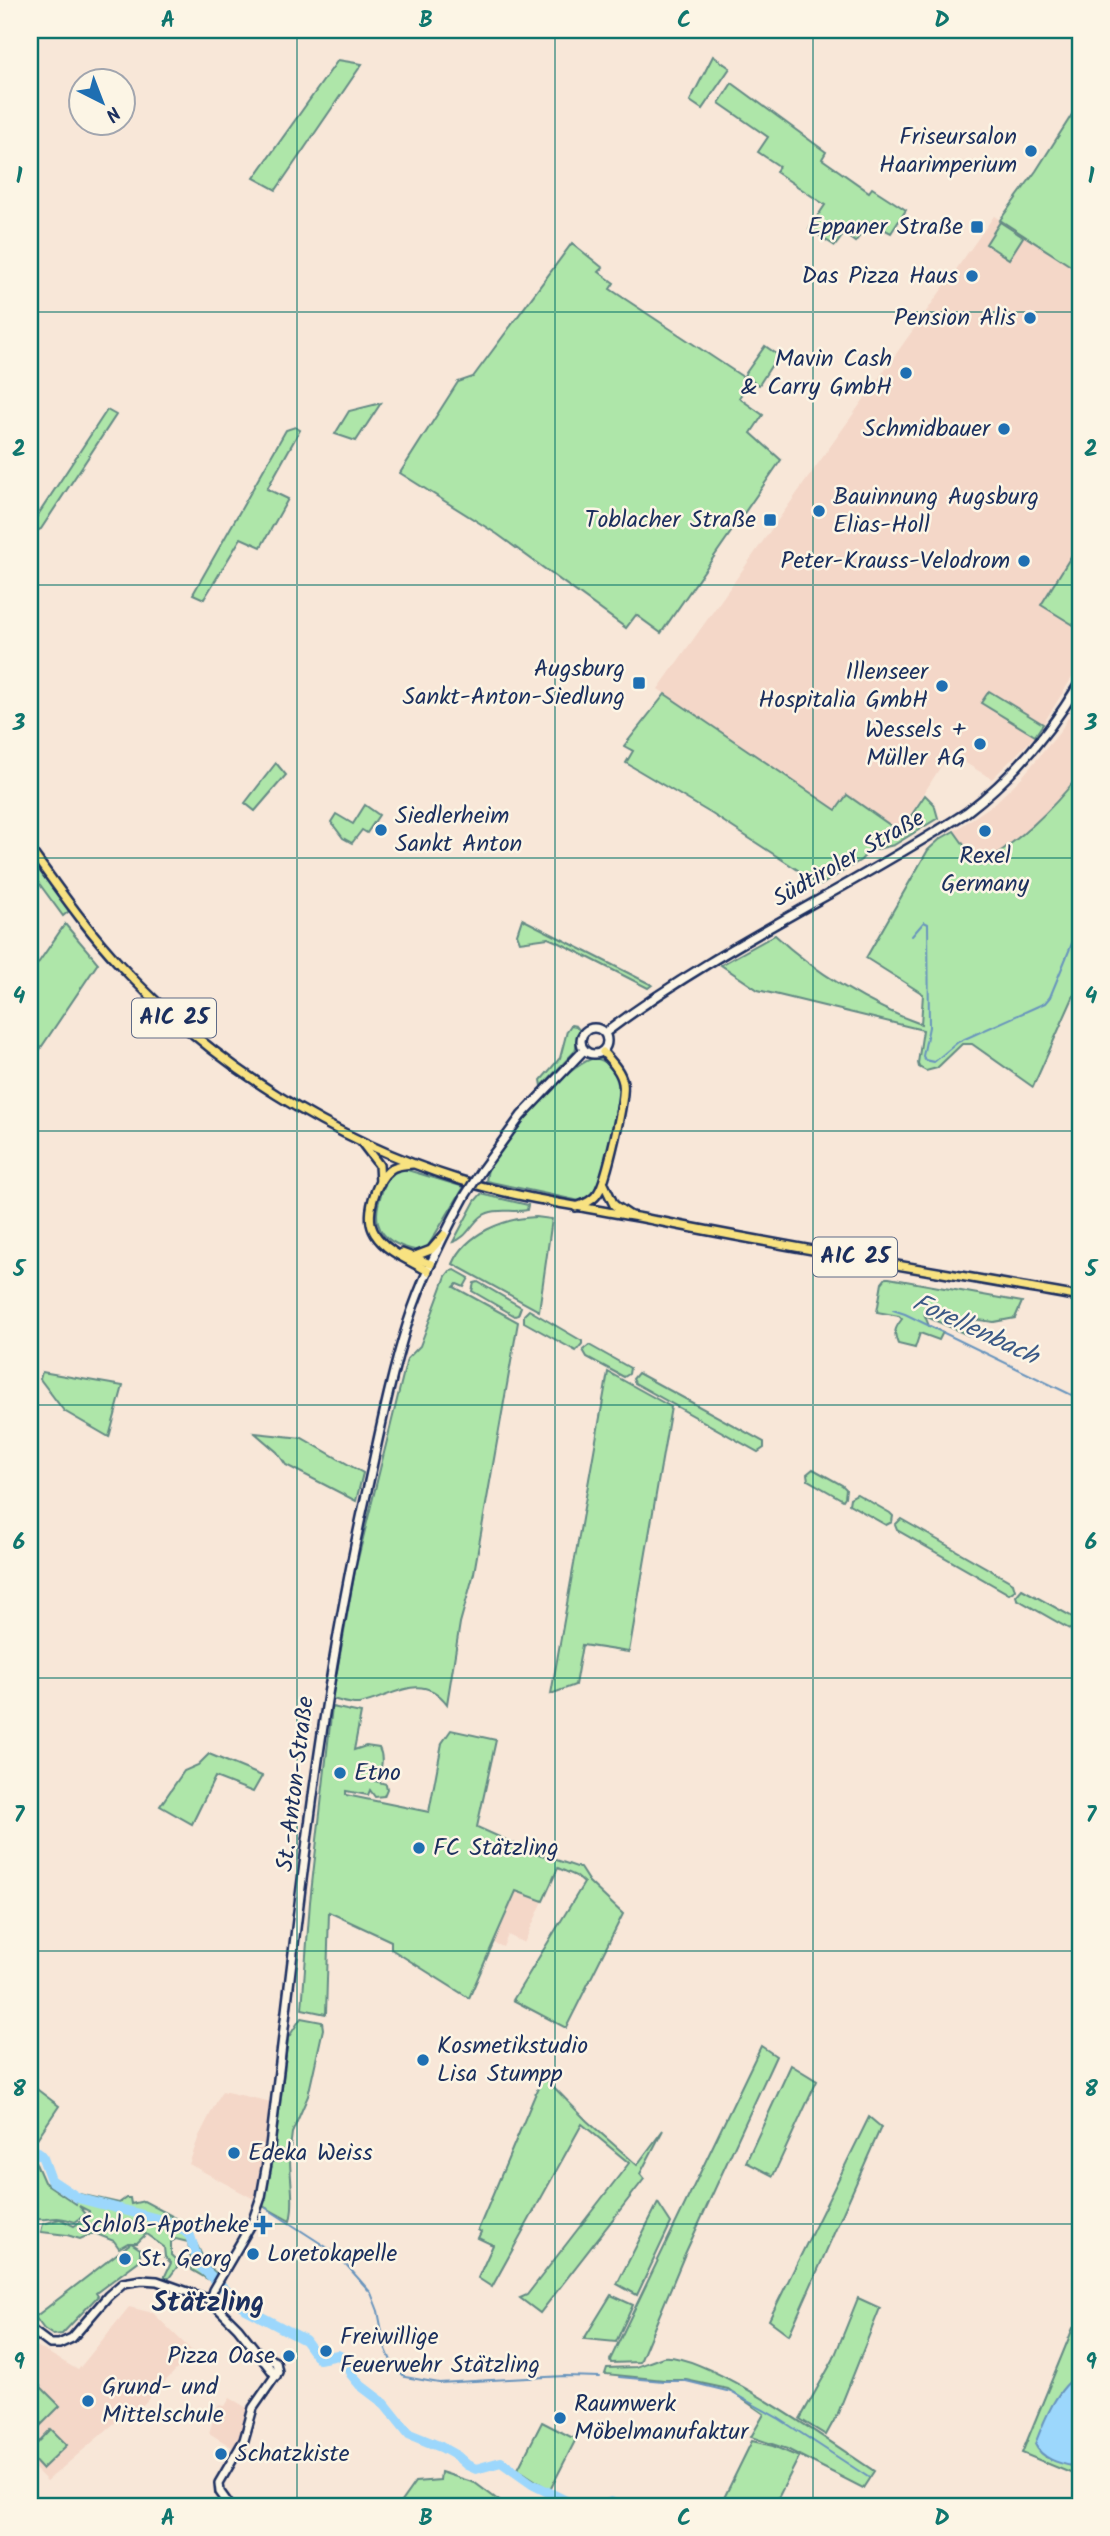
<svg xmlns="http://www.w3.org/2000/svg" width="1110" height="2536" viewBox="0 0 1110 2536" font-family="Kalam,sans-serif">
	<rect width="100%" height="100%" fill="#f8e7d8"/>
	<filter id="ink" filterUnits="userSpaceOnUse"><feTurbulence type="fractalNoise" baseFrequency=".0143" numOctaves="2"/><feDisplacementMap in="SourceGraphic" scale="14" xChannelSelector="R" yChannelSelector="G"/><feConvolveMatrix kernelMatrix="1 2 1 2 8 2 1 2 1" color-interpolation-filters="sRGB"/></filter>
	<g filter="url(#ink)">
		<!-- built -->
		<g fill="#f4d7c8">
			<polygon points="994,216 1080,272 1080,542 1041,605 1080,629 1080,665 1043,724 988,691 982,703 1035,736 992,779 949,753 900,832 847,796 836,810 658,689"/>
			<polygon points="1080,698 1080,774 1053,808 1032,828 979,867 954,831 994,804 1022,777 1059,733"/>
			<polygon points="517,1891 543,1901 524,1943 508,1935 503,1947 494,1943"/>
			<polygon points="222,2091 272,2102 256,2200 189,2164 199,2136"/>
			<polygon points="129,2307 153,2313 193,2352 138,2410 124,2415 47,2481 30,2464 30,2349 33,2344 78,2370"/>
			<polygon points="230,2398 249,2409 235,2449 209,2433 218,2405 225,2406"/>
		</g>
		<!-- green -->
		<g fill="#aee6a9" stroke="#648a84" stroke-width="2">
			<polygon points="713,56 730,68 702,109 690,101"/>
			<polygon points="338,60 362,64 276,190 254,178"/>
			<polygon points="732,83 826,152 822,159 869,192 872,188 906,210 891,233 870,222 855,242 844,234 835,246 809,229 825,205 776,172 779,166 758,152 768,137 719,103"/>
			<polygon points="1080,102 1080,272 1000,220 1036,171"/>
			<polygon points="1000,222 1023,237 1009,259 986,244"/>
			<polygon points="572,243 603,268 599,272 614,283 610,289 743,377 765,346 778,355 759,385 750,380 739,398 763,415 751,433 781,460 661,633 636,615 626,628 497,534 400,473 458,382 473,377"/>
			<polygon points="381,403 356,441 335,434 349,411"/>
			<polygon points="107,410 116,415 41,529 30,534 30,527"/>
			<polygon points="295,427 300,430 267,489 288,499 261,547 241,538 204,599 193,594 286,430"/>
			<polygon points="1080,542 1080,629 1041,605"/>
			<polygon points="989,691 1043,724 1035,736 981,703"/>
			<polygon points="665,694 836,810 847,795 900,832 925,795 934,804 938,818 894,845 869,851 861,860 821,885 712,814 626,763 633,751 624,746"/>
			<polygon points="276,763 286,775 255,811 245,803"/>
			<path d="M1080,774V921L1076,930L1080,932V982L1033,1087L972,1044H962L937,1068L926,1071L919,1067L918,1063L923,1030L758,990L721,965L775,935C813,971 872,1007 921,1024L923,994L866,958L928,850L940,839L954,831L979,866C1021,839 1049,813 1080,774Z"/>
			<polygon points="365,805 379,815 367,833 362,830 352,843 343,838 331,822 336,814 353,824"/>
			<polygon points="30,856 69,911 63,916 30,871"/>
			<polygon points="522,919 652,985 648,988 560,943 548,938 520,942 517,934"/>
			<polygon points="65,924 98,963 30,1064 30,975"/>
			<polygon points="571,1025 576,1026 580,1031 575,1051 542,1086 541,1080 560,1058 567,1031"/>
			<path d="M593,1058C606,1060 616,1068 619,1083C624,1103 606,1159 601,1181C596,1192 591,1198 580,1201L486,1181L488,1168C513,1134 554,1074 593,1058Z"/>
			<path d="M404,1169L464,1187L428,1246L419,1251C370,1242 369,1214 390,1174Z"/>
			<path d="M481,1194L528,1205L527,1210C513,1213 494,1207 482,1216C471,1224 467,1238 453,1242L475,1201Z"/>
			<path d="M536,1217L552,1219L539,1311L453,1264C466,1233 505,1218 536,1217Z"/>
			<path d="M455,1270L469,1278L464,1287L457,1284L454,1287L518,1322L474,1573L460,1623L447,1704C421,1669 389,1699 359,1704C351,1705 341,1701 332,1699L355,1571L407,1359L420,1346L446,1276L450,1271Z"/>
			<path d="M886,1278H889L1022,1302L1015,1318L994,1322L971,1319L968,1335L925,1316L929,1326L943,1332L939,1340L920,1333L915,1348L898,1344C893,1332 895,1328 902,1319L899,1316L877,1312L882,1283Z"/>
			<polygon points="478,1282 521,1307 518,1315 515,1316 472,1291 474,1283"/>
			<polygon points="529,1310 582,1341 582,1344 576,1351 524,1322 524,1315"/>
			<polygon points="589,1345 630,1368 629,1374 624,1377 587,1357 583,1350"/>
			<polygon points="42,1372 123,1386 109,1437 64,1411 40,1379"/>
			<polygon points="608,1372 671,1407 629,1652 582,1645 575,1685 551,1694"/>
			<polygon points="638,1373 764,1442 764,1448 758,1452 635,1383 633,1379"/>
			<polygon points="255,1433 302,1438 363,1473 356,1501 286,1465 277,1452"/>
			<polygon points="813,1469 842,1485 846,1489 845,1497 843,1500 808,1480 807,1474"/>
			<polygon points="857,1494 890,1513 893,1516 892,1522 886,1525 849,1504 850,1498"/>
			<polygon points="901,1519 1013,1583 1015,1590 1009,1594 897,1530 895,1525"/>
			<polygon points="1022,1589 1080,1621 1080,1635 1017,1599 1016,1596"/>
			<path d="M332,1707L361,1713L354,1750L366,1746L379,1748C384,1757 382,1772 375,1781L386,1784L387,1789L384,1796L375,1797L370,1790L368,1795L346,1791V1795L429,1812L442,1743L451,1730L496,1740L477,1827L533,1852L580,1868L589,1882L623,1914L566,2028L513,2000L584,1883L576,1876L558,1868L543,1901L516,1891L469,1998L391,1949V1941L329,1912L326,2014L302,2009L310,1902Z"/>
			<polygon points="209,1754 262,1776 253,1792 215,1777 192,1824 160,1806 184,1771 198,1765"/>
			<polygon points="301,2018 322,2022 323,2029 308,2096 292,2133 290,2149 287,2152 276,2149 275,2145 288,2038"/>
			<polygon points="761,2046 776,2056 684,2256 640,2362 611,2363 610,2360"/>
			<polygon points="791,2065 817,2081 773,2176 746,2162"/>
			<polygon points="543,2076 587,2121 637,2165 663,2130 640,2174 644,2179 540,2313 520,2298 527,2295 629,2163 582,2124 492,2287 478,2278 493,2245 478,2238 481,2232 478,2230"/>
			<polygon points="30,2084 59,2106 32,2146 30,2146"/>
			<polygon points="869,2117 881,2127 789,2335 769,2320"/>
			<path d="M278,2156L290,2159C290,2179 295,2202 290,2221L263,2206L273,2160Z"/>
			<path d="M30,2158L34,2159L44,2182L76,2204L79,2194L119,2203L126,2198H130L131,2204L144,2201L187,2224L206,2264L217,2274L213,2282L192,2270L188,2242L176,2239L171,2242V2255L176,2260L177,2267L169,2278H164L171,2263L165,2257L164,2247L146,2234L137,2243H128L119,2248L114,2241L94,2233L80,2239L67,2235L41,2232L43,2224L60,2219L74,2226L89,2216V2211L79,2206L86,2214L75,2222C52,2213 49,2223 30,2218Z"/>
			<polygon points="658,2203 671,2223 637,2295 617,2284"/>
			<polygon points="131,2243 140,2249 140,2260 96,2293 98,2296 62,2334 53,2335 44,2329 35,2317"/>
			<polygon points="611,2295 633,2305 616,2342 584,2339"/>
			<polygon points="858,2298 880,2308 838,2413 826,2435 800,2419 833,2360"/>
			<polygon points="1073,2328 1080,2330 1080,2375 1074,2377 1046,2457 1080,2468 1080,2477 1022,2453"/>
			<path d="M663,2357C705,2352 834,2445 874,2471L863,2488L787,2449L751,2437L764,2414L728,2389L686,2380H664L605,2374L607,2368L636,2367Z"/>
			<polygon points="35,2381 60,2406 30,2436 30,2386"/>
			<polygon points="542,2422 571,2437 577,2437 550,2490 518,2469"/>
			<polygon points="51,2429 67,2445 42,2469 30,2456 30,2451"/>
			<polygon points="752,2441 773,2446 799,2457 774,2506 720,2506"/>
			<polygon points="441,2472 475,2483 506,2506 398,2506 415,2482 440,2480"/>
		</g>
		<!-- water -->
		<path fill="#9cd7fc" stroke="#6894bd" stroke-width="2" d="M1080,2375V2468C1064,2464 1042,2461 1035,2444C1043,2423 1058,2384 1080,2375Z"/>
		<g fill="none" stroke-linecap="round" stroke-linejoin="round">
			<!-- stream -->
			<g stroke="#6894bd" stroke-width="2">
				<polyline points="912,936 924,922 928,924 929,1027 923,1056 925,1060 934,1062 958,1042 1045,1003 1050,997 1080,924"/>
				<polyline points="893,1310 905,1314 1080,1399"/>
				<polyline points="266,2208 337,2254 371,2293 378,2311 385,2347 392,2363 405,2377 439,2383 565,2376 600,2377"/>
				<polyline points="619,2377 663,2381 686,2381 731,2392 778,2418 868,2477"/>
			</g>
			<!-- river -->
			<g stroke="#9cd7fc" stroke-width="10">
				<polyline points="30,2149 38,2152 43,2158 51,2180 78,2198 177,2224 190,2236 199,2265 246,2309 305,2340 319,2359 338,2355 343,2358 351,2374 360,2385 385,2404 409,2434 441,2447 457,2456 467,2465 476,2469 501,2462 532,2484 576,2506"/>
				<polyline points="602,2506 611,2502 620,2506"/>
			</g>
			<defs>
				<g id="secondary">
					<circle cx="594" cy="1041" r="13"/>
					<path d="M605,1033C718,947 848,890 967,812C1014,776 1050,733 1080,682"/>
					<polyline points="481,1171 521,1116 584,1050"/>
					<path d="M210,2300L213,2290L252,2223L261,2197L270,2146C297,1925 318,1703 368,1486C380,1431 391,1375 408,1322C422,1278 443,1236 465,1196"/>
					<polyline points="30,2329 50,2344 59,2344 72,2338 108,2296 123,2283 142,2280 157,2281 210,2300 238,2328 276,2376"/>
					<polyline points="230,2506 220,2492 219,2483 244,2440 253,2408 278,2372 276,2362 270,2359 266,2361"/>
				</g>
				<g id="primary">
					<path d="M30,849C59,889 87,930 121,966C212,1064 332,1140 460,1180C525,1200 592,1208 658,1221C798,1249 940,1272 1080,1297"/>
					<polyline points="363,1144 379,1165 380,1183"/>
					<path d="M412,1164C405,1165 396,1165 391,1169C375,1181 364,1217 375,1234C386,1252 411,1261 428,1271"/>
					<polyline points="604,1184 614,1205 629,1215"/>
					<path d="M576,1207C584,1204 593,1201 598,1193C606,1182 626,1097 623,1083C621,1071 611,1061 603,1052"/>
					<polyline points="402,1253 431,1264"/>
					<polyline points="415,1256 431,1250 444,1235"/>
				</g>
			</defs>
			<!-- secondary casing -->
			<use href="#secondary" stroke="#1b2f5e" stroke-width="12"/>
			<!-- primary casing -->
			<use href="#primary" stroke="#1b2f5e" stroke-width="12"/>
			<!-- secondary -->
			<use href="#secondary" stroke="#fcf5e5" stroke-width="7"/>
			<!-- primary -->
			<use href="#primary" stroke="#f8e281" stroke-width="7"/>
			<defs>
				<polyline id="secondary-bridge" points="465,1196 481,1171"/>
			</defs>
			<!-- secondary-bridge casing -->
			<use href="#secondary-bridge" stroke="#1b2f5e" stroke-width="12" stroke-linecap="butt"/>
			<!-- secondary-bridge -->
			<use href="#secondary-bridge" stroke="#fcf5e5" stroke-width="7"/>
		</g>
	</g>
	<!-- grid -->
	<path fill="none" stroke="#0f766e" stroke-width="2" stroke-opacity="0.55" d="M297,30V2506M555,30V2506M813,30V2506M30,312H1080M30,585H1080M30,858H1080M30,1131H1080M30,1405H1080M30,1678H1080M30,1951H1080M30,2224H1080"/>
	<!-- markers -->
	<g fill="#1f6fb2" stroke="#fcf5e5" stroke-width="2.5">
		<circle cx="1031" cy="151" r="7"/>
		<rect x="970" y="220" width="14" height="14" rx="3.5"/>
		<circle cx="972" cy="276" r="7"/>
		<circle cx="1030" cy="318" r="7"/>
		<circle cx="906" cy="373" r="7"/>
		<circle cx="1004" cy="429" r="7"/>
		<circle cx="819" cy="511" r="7"/>
		<rect x="763" y="513" width="14" height="14" rx="3.5"/>
		<circle cx="1024" cy="561" r="7"/>
		<rect x="632" y="676" width="14" height="14" rx="3.5"/>
		<circle cx="942" cy="686" r="7"/>
		<circle cx="980" cy="744" r="7"/>
		<circle cx="381" cy="830" r="7"/>
		<circle cx="985" cy="831" r="7"/>
		<circle cx="340" cy="1773" r="7"/>
		<circle cx="419" cy="1848" r="7"/>
		<circle cx="423" cy="2060" r="7"/>
		<circle cx="234" cy="2153" r="7"/>
		<path d="M259.5 2214.5h7v7h7v7h-7v7h-7v-7h-7v-7h7z"/>
		<circle cx="253" cy="2254" r="7"/>
		<circle cx="125" cy="2259" r="7"/>
		<circle cx="326" cy="2351" r="7"/>
		<circle cx="289" cy="2356" r="7"/>
		<circle cx="88" cy="2401" r="7"/>
		<circle cx="560" cy="2418" r="7"/>
		<circle cx="221" cy="2454" r="7"/>
	</g>
	<g text-anchor="middle" dominant-baseline="central" stroke-width="5" stroke-linejoin="round" paint-order="stroke">
		<!-- shield labels -->
		<g fill="#fcf5e5" stroke="#5e6a86" stroke-width="2">
			<rect x="132" y="998.5" width="84" height="39" rx="5"/>
			<rect x="813" y="1237.5" width="84" height="39" rx="5"/>
		</g>
		<g font-size="23" font-weight="bold" fill="#1b2f5e">
			<text x="174" y="1018">AIC 25</text>
			<text x="855" y="1257">AIC 25</text>
		</g>
		<!-- poi labels -->
		<g font-size="24" fill="#1b2f5e" stroke="#fcf5e5" text-anchor="end">
			<text x="1017" y="137">Friseursalon<tspan x="1017" dy="28">Haarimperium</tspan></text>
			<text x="963" y="227">Eppaner Straße</text>
			<text x="958" y="276">Das Pizza Haus</text>
			<text x="1016" y="318">Pension Alis</text>
			<text x="892" y="359">Mavin Cash<tspan x="892" dy="28">&amp; Carry GmbH</tspan></text>
			<text x="990" y="429">Schmidbauer</text>
			<text x="833" y="497" text-anchor="start">Bauinnung Augsburg<tspan x="833" dy="28">Elias-Holl</tspan></text>
			<text x="756" y="520">Toblacher Straße</text>
			<text x="1010" y="561">Peter-Krauss-Velodrom</text>
			<text x="625" y="669">Augsburg<tspan x="625" dy="28">Sankt-Anton-Siedlung</tspan></text>
			<text x="928" y="672">Illenseer<tspan x="928" dy="28">Hospitalia GmbH</tspan></text>
			<text x="966" y="730">Wessels +<tspan x="966" dy="28">Müller AG</tspan></text>
			<text x="395" y="816" text-anchor="start">Siedlerheim<tspan x="395" dy="28">Sankt Anton</tspan></text>
			<text x="985" y="856" text-anchor="middle">Rexel<tspan x="985" dy="28">Germany</tspan></text>
			<text x="354" y="1773" text-anchor="start">Etno</text>
			<text x="433" y="1848" text-anchor="start">FC Stätzling</text>
			<text x="437" y="2046" text-anchor="start">Kosmetikstudio<tspan x="437" dy="28">Lisa Stumpp</tspan></text>
			<text x="248" y="2153" text-anchor="start">Edeka Weiss</text>
			<text x="249" y="2225">Schloß-Apotheke</text>
			<text x="267" y="2254" text-anchor="start">Loretokapelle</text>
			<text x="139" y="2259" text-anchor="start">St. Georg</text>
			<text x="340" y="2337" text-anchor="start">Freiwillige<tspan x="340" dy="28">Feuerwehr Stätzling</tspan></text>
			<text x="275" y="2356">Pizza Oase</text>
			<text x="102" y="2387" text-anchor="start">Grund- und<tspan x="102" dy="28">Mittelschule</tspan></text>
			<text x="574" y="2404" text-anchor="start">Raumwerk<tspan x="574" dy="28">Möbelmanufaktur</tspan></text>
			<text x="235" y="2454" text-anchor="start">Schatzkiste</text>
		</g>
		<!-- street labels -->
		<g font-size="24" fill="#1b2f5e" stroke="#fcf5e5">
			<text transform="translate(849 859) rotate(-30)">Südtiroler Straße</text>
			<text transform="translate(296 1784) rotate(-83)">St.-Anton-Straße</text>
		</g>
		<!-- water labels -->
		<g font-size="26" font-style="italic" fill="#3b5986" stroke="#fcf5e5">
			<text transform="translate(975 1330) rotate(25)">Forellenbach</text>
		</g>
		<!-- quarter labels -->
		<g font-size="28" font-weight="bold" fill="#1b2f5e" stroke="#fcf5e5">
			<text x="208" y="2303">Stätzling</text>
		</g>
	</g>
	<!-- margin -->
	<rect width="1110" height="2536" fill="none" stroke="#fcf5e5" stroke-width="77"/>
	<!-- north arrow -->
	<g transform="translate(102 102) rotate(138)"><circle r="33" fill="#fcf5e5" stroke="#a2a6af" stroke-width="2"/>
	<path d="M0-5L12 26L0 18L-12 26Z" fill="#1f6fb2"/>
	<text y="-10" font-size="19" font-weight="bold" text-anchor="middle" fill="#1b2f5e">N</text>
	</g>
	<rect x="38" y="38" width="1034" height="2460" fill="none" stroke="#0f766e" stroke-width="2.5"/>
	<g font-size="23" text-anchor="middle" font-weight="bold" fill="#0f766e">
		<text x="168" y="27">A</text>
		<text x="426" y="27">B</text>
		<text x="684" y="27">C</text>
		<text x="942" y="27">D</text>
		<text x="19" y="183">1</text>
		<text x="1091" y="183">1</text>
		<text x="19" y="456">2</text>
		<text x="1091" y="456">2</text>
		<text x="19" y="730">3</text>
		<text x="1091" y="730">3</text>
		<text x="19" y="1003">4</text>
		<text x="1091" y="1003">4</text>
		<text x="19" y="1276">5</text>
		<text x="1091" y="1276">5</text>
		<text x="19" y="1549">6</text>
		<text x="1091" y="1549">6</text>
		<text x="19" y="1822">7</text>
		<text x="1091" y="1822">7</text>
		<text x="19" y="2096">8</text>
		<text x="1091" y="2096">8</text>
		<text x="19" y="2369">9</text>
		<text x="1091" y="2369">9</text>
		<text x="168" y="2525">A</text>
		<text x="426" y="2525">B</text>
		<text x="684" y="2525">C</text>
		<text x="942" y="2525">D</text>
	</g>
</svg>
